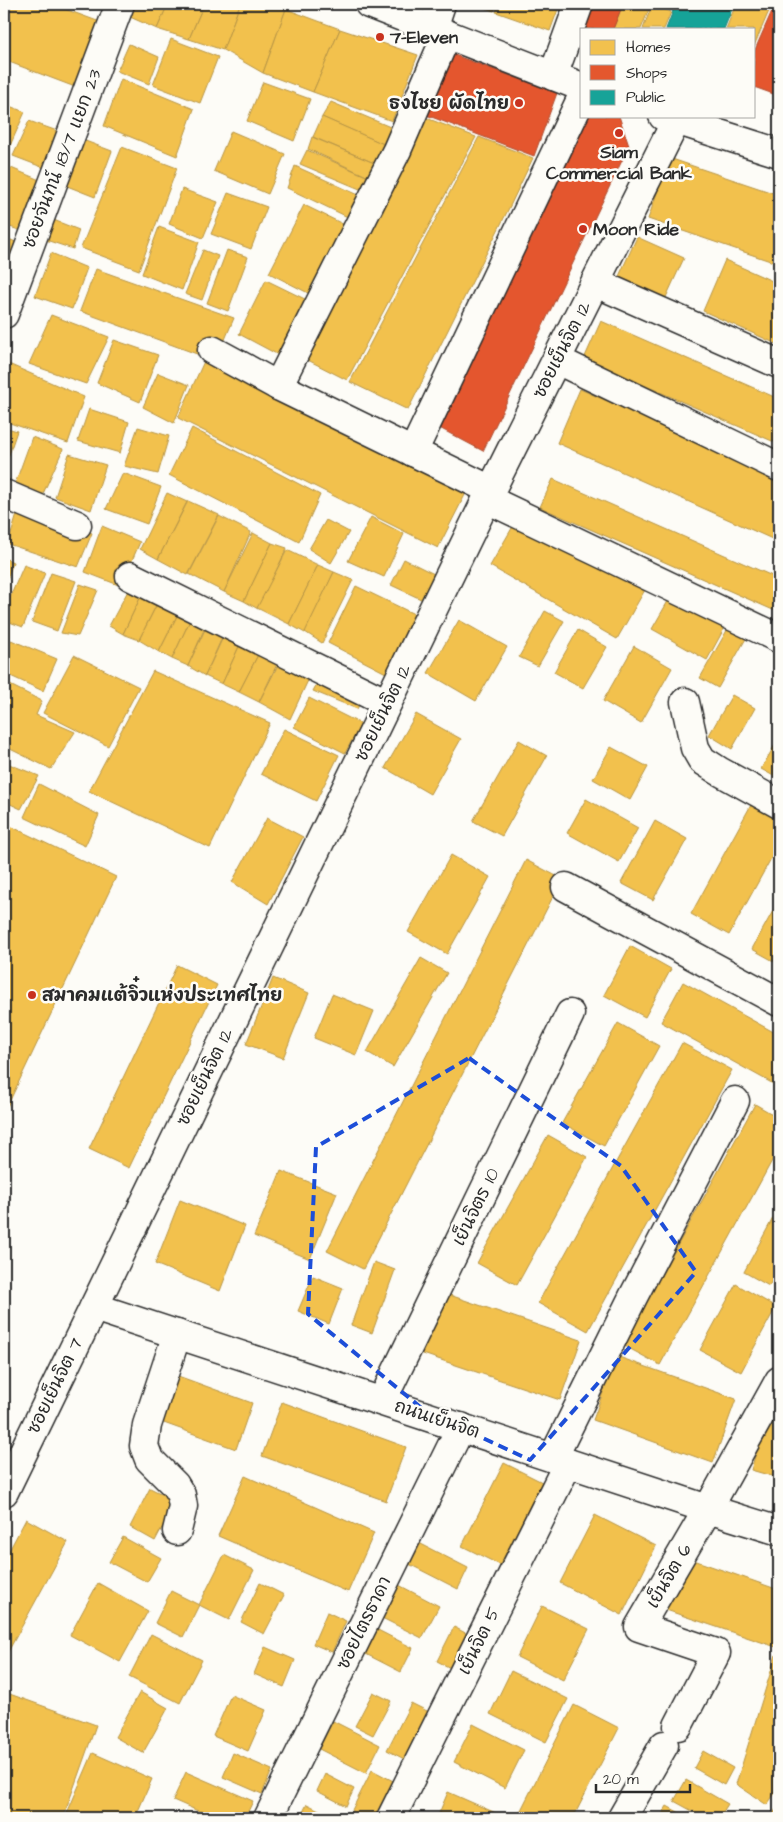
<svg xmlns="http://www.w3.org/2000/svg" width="783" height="1822" viewBox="0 0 783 1822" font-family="'Architects Daughter','Playpen Sans Thai',sans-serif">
	<rect width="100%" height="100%" fill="#fdfcf7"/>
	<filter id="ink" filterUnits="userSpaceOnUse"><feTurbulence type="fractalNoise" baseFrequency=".02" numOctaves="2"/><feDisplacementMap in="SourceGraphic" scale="10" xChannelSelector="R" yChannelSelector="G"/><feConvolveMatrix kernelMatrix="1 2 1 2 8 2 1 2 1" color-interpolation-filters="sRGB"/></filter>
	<g filter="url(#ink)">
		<!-- homes -->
		<g fill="#f2c14e" stroke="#b69444">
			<polygon points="4,4 51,4 100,22 75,87 4,60"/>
			<polygon points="135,4 168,4 157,29 130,17"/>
			<polygon points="168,4 204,4 189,39 157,29"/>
			<polygon points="204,4 240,4 223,50 189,39"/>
			<polygon points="240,4 273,4 286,9 263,73 223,50"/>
			<polygon points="474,4 497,4 494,11"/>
			<polygon points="499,4 560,4 550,31 496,12"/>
			<polygon points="623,4 651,4 641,29 613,29"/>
			<polygon points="736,4 772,4 754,46 754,29 726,29"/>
			<polygon points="652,5 671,12 664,29 643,29"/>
			<polygon points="286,9 340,29 313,92 263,73"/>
			<polygon points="340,29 418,55 392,121 313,92"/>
			<polygon points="171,39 218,57 200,103 153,85"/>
			<polygon points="129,44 159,57 149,84 117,71"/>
			<polygon points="121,79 194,109 177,156 104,126"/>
			<polygon points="263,82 310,99 294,141 247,121"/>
			<polygon points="331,102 395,129 388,146 322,117"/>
			<polygon points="4,104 25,112 5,157 4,157"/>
			<polygon points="421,116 476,137 347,380 298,355"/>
			<polygon points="322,117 386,145 379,165 313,137"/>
			<polygon points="29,121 63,133 47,169 13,156"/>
			<polygon points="231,131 285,154 268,194 214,171"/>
			<polygon points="312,137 379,165 373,179 308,149"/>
			<polygon points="479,137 533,158 511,204 408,410 350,382"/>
			<polygon points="80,139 112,151 95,197 62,184"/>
			<polygon points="122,147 177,168 139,270 81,248"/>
			<polygon points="307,150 373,179 367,192 300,164"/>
			<polygon points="669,158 779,195 779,264 648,219"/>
			<polygon points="4,165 42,181 22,231 4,225"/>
			<polygon points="295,166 363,197 354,220 287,188"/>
			<polygon points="182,189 218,202 203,238 169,224"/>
			<polygon points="228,193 267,207 251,249 211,234"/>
			<polygon points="304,205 351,228 314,296 269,273"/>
			<polygon points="51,219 79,230 73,249 43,239"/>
			<polygon points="159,227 199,242 182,290 142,274"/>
			<polygon points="4,237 18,243 4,278"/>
			<polygon points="637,237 684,258 662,306 615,285"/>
			<polygon points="203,250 218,256 202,300 185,294"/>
			<polygon points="227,250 248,257 228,311 207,303"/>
			<polygon points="51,253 87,268 72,309 35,296"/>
			<polygon points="725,260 779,284 779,345 703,311"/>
			<polygon points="96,269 234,318 216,361 80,311"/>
			<polygon points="266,280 311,302 284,358 239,334"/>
			<polygon points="51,315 109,337 86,384 29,364"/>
			<polygon points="601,321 779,399 779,444 584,359"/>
			<polygon points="114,340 158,355 140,402 97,383"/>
			<polygon points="206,357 467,491 438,548 178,418"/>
			<polygon points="4,362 84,397 68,443 4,421"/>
			<polygon points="158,373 189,385 174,423 143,407"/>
			<polygon points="580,389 779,477 779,542 557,443"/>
			<polygon points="89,409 129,422 120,453 78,441"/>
			<polygon points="4,427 17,431 4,469"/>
			<polygon points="138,427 169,436 158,474 124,466"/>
			<polygon points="192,428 320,495 299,542 169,475"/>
			<polygon points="32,437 63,449 42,496 15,484"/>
			<polygon points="69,454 106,465 91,510 55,497"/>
			<polygon points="123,473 161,487 147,524 106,509"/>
			<polygon points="553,479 779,579 779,596 773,610 540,507"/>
			<polygon points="167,493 187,502 158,559 140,549"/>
			<polygon points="188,501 219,515 188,575 158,559"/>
			<polygon points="19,508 92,533 78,567 8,544"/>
			<polygon points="219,516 251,532 224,592 189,574"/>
			<polygon points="519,516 646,588 617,639 490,566"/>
			<polygon points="371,517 404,534 384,577 348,561"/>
			<polygon points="326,520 349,532 331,563 309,549"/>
			<polygon points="102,526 140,542 121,586 85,572"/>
			<polygon points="253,533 272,543 244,601 224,592"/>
			<polygon points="272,543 287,548 258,609 244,601"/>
			<polygon points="287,550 318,565 289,624 257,608"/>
			<polygon points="4,558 13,562 4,588"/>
			<polygon points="404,559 438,576 425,601 391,585"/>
			<polygon points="24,565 45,573 23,627 4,620 4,611"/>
			<polygon points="318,565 334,572 305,633 289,624"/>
			<polygon points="334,572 353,580 322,643 305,632"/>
			<polygon points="51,573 76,581 57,631 32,622"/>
			<polygon points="80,584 98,590 78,636 61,633"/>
			<polygon points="356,586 414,614 386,673 328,643"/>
			<polygon points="130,587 143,592 123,634 109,626"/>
			<polygon points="143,592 159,600 139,640 123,634"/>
			<polygon points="671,596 725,627 707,660 652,629"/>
			<polygon points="159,600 180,610 159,652 139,640"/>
			<polygon points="180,610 192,616 172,659 159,652"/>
			<polygon points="545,611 564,621 538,666 519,657"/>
			<polygon points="192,616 207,623 188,666 172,659"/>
			<polygon points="459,620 507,647 476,701 428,673"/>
			<polygon points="208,623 225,631 205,676 188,666"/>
			<polygon points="730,625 748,635 718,688 700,678"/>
			<polygon points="578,630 607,647 583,688 554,672"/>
			<polygon points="225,633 242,640 222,684 205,676"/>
			<polygon points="11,640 57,659 43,691 4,673 4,653"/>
			<polygon points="242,640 261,649 239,692 222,684"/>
			<polygon points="634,646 672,668 641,723 603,701"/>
			<polygon points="261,649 280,658 259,702 239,692"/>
			<polygon points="74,655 139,687 108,746 43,713"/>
			<polygon points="281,659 311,674 290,719 259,702"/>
			<polygon points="326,667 369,685 357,709 313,691"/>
			<polygon points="153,671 270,723 210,848 89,791"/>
			<polygon points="4,682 42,701 36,715 75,732 51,769 4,746"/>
			<polygon points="732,695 755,708 732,749 709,735"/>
			<polygon points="309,698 361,724 345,753 294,727"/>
			<polygon points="416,714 461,739 430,794 385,768"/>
			<polygon points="284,729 339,755 316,801 261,774"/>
			<polygon points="779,738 779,779 761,769"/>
			<polygon points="519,740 547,756 502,836 473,821"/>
			<polygon points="611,747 648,767 630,800 593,779"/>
			<polygon points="4,762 39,776 21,809 4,801"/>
			<polygon points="39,784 99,815 85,846 24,817"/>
			<polygon points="586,799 638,828 619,862 567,833"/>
			<polygon points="751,805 779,821 779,844 729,935 691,914"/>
			<polygon points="267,818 303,837 268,904 232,882"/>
			<polygon points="655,821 687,839 653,900 621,883"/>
			<polygon points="4,823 116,877 4,1113"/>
			<polygon points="451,855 490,877 447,954 408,932"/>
			<polygon points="526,860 562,879 363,1269 327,1251"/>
			<polygon points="779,900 779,964 752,949"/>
			<polygon points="630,946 671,969 645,1017 604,995"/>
			<polygon points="421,958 447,973 393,1067 367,1052"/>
			<polygon points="177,965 217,985 129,1168 89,1149"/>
			<polygon points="273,978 309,993 283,1058 246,1044"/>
			<polygon points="683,982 779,1035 779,1087 661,1022"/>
			<polygon points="332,994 374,1011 356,1055 314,1038"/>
			<polygon points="618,1023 659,1046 604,1146 562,1123"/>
			<polygon points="682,1043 732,1070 588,1331 538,1303"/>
			<polygon points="755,1104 779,1118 779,1148 660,1365 623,1345"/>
			<polygon points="548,1135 587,1157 517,1285 477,1263"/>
			<polygon points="281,1171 337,1193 310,1259 254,1236"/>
			<polygon points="180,1200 245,1226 220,1291 155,1264"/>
			<polygon points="779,1207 779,1268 769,1286 744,1272"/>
			<polygon points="374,1262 395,1270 372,1333 351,1325"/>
			<polygon points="313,1276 343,1288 329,1324 298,1311"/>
			<polygon points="736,1284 776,1307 741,1372 700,1350"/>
			<polygon points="438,1291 581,1340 560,1400 417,1352"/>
			<polygon points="616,1356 736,1399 713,1463 593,1420"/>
			<polygon points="178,1376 252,1403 236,1449 161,1422"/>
			<polygon points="282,1402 406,1447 386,1501 262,1456"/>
			<polygon points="768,1411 779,1414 779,1478 751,1470"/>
			<polygon points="504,1463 542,1482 500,1565 462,1546"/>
			<polygon points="245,1476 374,1533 348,1592 218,1536"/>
			<polygon points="150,1488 176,1501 155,1541 130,1527"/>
			<polygon points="595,1515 656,1546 622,1615 560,1583"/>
			<polygon points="26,1519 68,1542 4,1659 4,1560"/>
			<polygon points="123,1537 161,1558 147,1582 109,1562"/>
			<polygon points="419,1543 468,1568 458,1589 409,1564"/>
			<polygon points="224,1555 254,1570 229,1620 199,1605"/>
			<polygon points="688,1558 779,1590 779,1648 666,1610"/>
			<polygon points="98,1583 148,1611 120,1662 70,1635"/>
			<polygon points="260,1583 284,1595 264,1634 241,1622"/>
			<polygon points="395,1583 439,1606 422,1638 378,1616"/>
			<polygon points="171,1591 199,1605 183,1637 155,1623"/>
			<polygon points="542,1606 589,1629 563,1680 517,1657"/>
			<polygon points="327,1612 346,1621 332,1652 313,1644"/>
			<polygon points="372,1627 413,1648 401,1672 360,1651"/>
			<polygon points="454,1627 475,1638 458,1672 437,1661"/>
			<polygon points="151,1634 202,1660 180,1703 129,1677"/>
			<polygon points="265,1647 295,1660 284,1687 254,1674"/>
			<polygon points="776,1655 779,1656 779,1787 767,1805 736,1784"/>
			<polygon points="511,1671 568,1699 546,1742 490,1714"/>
			<polygon points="4,1692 96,1725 63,1818 4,1817"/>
			<polygon points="140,1692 168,1708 143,1753 115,1737"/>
			<polygon points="373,1692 391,1701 373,1735 355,1726"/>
			<polygon points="231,1695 266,1710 248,1751 213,1736"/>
			<polygon points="411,1703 431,1713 408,1761 387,1750"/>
			<polygon points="574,1705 619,1728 573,1818 517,1818"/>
			<polygon points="333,1721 380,1745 366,1773 319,1749"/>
			<polygon points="473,1724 524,1750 505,1788 454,1762"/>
			<polygon points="703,1751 733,1768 724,1785 694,1768"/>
			<polygon points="93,1753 152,1779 135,1818 65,1818"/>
			<polygon points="233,1753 272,1770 262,1794 223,1777"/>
			<polygon points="372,1770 401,1785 384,1818 348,1818"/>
			<polygon points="186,1772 253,1801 245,1818 214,1818 173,1800"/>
			<polygon points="325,1774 354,1789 346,1806 317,1791"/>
			<polygon points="686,1780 728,1804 719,1818 705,1818 674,1801"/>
			<polygon points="448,1792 498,1814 496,1818 437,1818"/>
			<polygon points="307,1804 335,1818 300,1818"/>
			<polygon points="779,1805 779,1818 770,1818"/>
			<polygon points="667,1806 689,1818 660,1818"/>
		</g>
		<!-- shops -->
		<g fill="#e4572e" stroke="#ac4a2d">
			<polygon points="583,4 623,4 613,29 582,29 582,42 570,38"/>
			<polygon points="775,4 779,4 779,96 754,87 754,52"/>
			<polygon points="446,52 557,93 534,156 421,113"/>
			<polygon points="582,116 619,116 629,146 483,451 430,423"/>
		</g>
		<!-- public -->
		<polygon fill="#17a398" stroke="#1d7f77" points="653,4 734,4 724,29 666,29 673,11"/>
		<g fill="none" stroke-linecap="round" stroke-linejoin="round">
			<defs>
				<g id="minor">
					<polyline points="369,4 582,87"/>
					<polyline points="433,28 441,4"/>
					<polyline points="553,76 579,4"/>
					<polyline points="663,116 779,153"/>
					<polyline points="596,283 779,364"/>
					<polyline points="4,314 120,4"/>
					<polyline points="212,350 278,386 491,490"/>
					<polyline points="557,360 779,467"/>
					<polyline points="278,386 397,150 447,34"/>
					<polyline points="413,452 582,97"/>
					<polyline points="4,494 77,525"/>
					<polyline points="487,499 778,638"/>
					<polyline points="130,576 387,703"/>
					<polyline points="685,702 695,748 702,760 719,771 779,804"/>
					<polyline points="566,887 779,1002"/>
					<polyline points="94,1307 708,1509 779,1531"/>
					<polyline points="177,1334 147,1425 144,1446 149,1459 175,1485 181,1495 183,1506 177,1531"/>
					<polyline points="382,1401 570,1014"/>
					<polyline points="553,1458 633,1297 735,1101"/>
					<polyline points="4,1492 491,490 676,121"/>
					<polyline points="678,1726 716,1653 639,1627 708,1509 779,1381"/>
					<polyline points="268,1818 461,1427"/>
					<polyline points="391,1818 568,1463"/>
					<polyline points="622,1818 664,1745"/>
				</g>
			</defs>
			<!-- minor casing -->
			<use href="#minor" stroke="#2b2b2b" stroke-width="31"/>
			<!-- minor -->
			<use href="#minor" stroke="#fdfcf7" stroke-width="28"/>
		</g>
	</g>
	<!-- marked area -->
	<path fill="none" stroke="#1d4ed8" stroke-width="4" stroke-dasharray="10 6" stroke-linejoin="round" d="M469,1058L621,1166L696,1272L530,1460L425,1411L308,1314L316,1147Z"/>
	<!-- markers -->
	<g fill="#c8321e" stroke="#fdfcf7" stroke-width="2">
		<circle cx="380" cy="37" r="5"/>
		<circle cx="519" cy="103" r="5"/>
		<circle cx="619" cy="133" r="5"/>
		<circle cx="583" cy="229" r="5"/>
		<circle cx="32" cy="995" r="5"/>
	</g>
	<g text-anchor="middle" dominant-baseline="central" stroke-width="5" stroke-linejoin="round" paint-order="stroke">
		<!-- poi labels -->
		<g font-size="18" font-weight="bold" fill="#2b2b2b" stroke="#fdfcf7" text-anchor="start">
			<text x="390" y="37">7-Eleven</text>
			<text x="509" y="103" text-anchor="end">ธงไชย ผัดไทย</text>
			<text x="619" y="152" text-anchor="middle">Siam<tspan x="619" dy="21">Commercial Bank</tspan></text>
			<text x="593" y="229">Moon Ride</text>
			<text x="42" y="995">สมาคมแต้จิ๋วแห่งประเทศไทย</text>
		</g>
		<!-- street labels -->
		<g font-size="18" fill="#2b2b2b" stroke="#fdfcf7">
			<text transform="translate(62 159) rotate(-69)">ซอยจันทน์ 18/7 แยก 23</text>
			<text transform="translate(562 350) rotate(-63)">ซอยเย็นจิต 12</text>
			<text transform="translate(383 713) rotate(-64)">ซอยเย็นจิต 12</text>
			<text transform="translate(205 1077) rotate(-64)">ซอยเย็นจิต 12</text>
			<text transform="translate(476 1207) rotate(-64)">เย็นจิตร 10</text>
			<text transform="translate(55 1386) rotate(-64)">ซอยเย็นจิต 7</text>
			<text transform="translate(437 1419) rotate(18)">ถนนเย็นจิต</text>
			<text transform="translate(669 1576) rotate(-60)">เย็นจิต 6</text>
			<text transform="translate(364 1623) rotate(-64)">ซอยไตรธาดา</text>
			<text transform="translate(479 1641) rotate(-64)">เย็นจิต 5</text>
		</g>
	</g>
	<!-- margin -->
	<rect width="783" height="1822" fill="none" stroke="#fdfcf7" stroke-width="20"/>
	<rect x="10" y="10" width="763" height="1802" fill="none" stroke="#2b2b2b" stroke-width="2" filter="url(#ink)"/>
	<!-- legend -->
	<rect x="580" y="28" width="175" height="90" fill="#fdfcf7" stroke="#a9a8a5"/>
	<rect x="590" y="40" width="25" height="15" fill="#f2c14e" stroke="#a9a8a5"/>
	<text x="626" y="52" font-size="15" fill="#2b2b2b">Homes</text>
	<rect x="590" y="65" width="25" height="15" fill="#e4572e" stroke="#a9a8a5"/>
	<text x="626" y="78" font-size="15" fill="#2b2b2b">Shops</text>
	<rect x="590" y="90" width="25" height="15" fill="#17a398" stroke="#a9a8a5"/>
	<text x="626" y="102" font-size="15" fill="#2b2b2b">Public</text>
	<!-- scale -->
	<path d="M596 1784v8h94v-8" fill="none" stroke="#2b2b2b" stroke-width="2.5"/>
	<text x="603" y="1784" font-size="15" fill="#2b2b2b" stroke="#fdfcf7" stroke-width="4" paint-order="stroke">20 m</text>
</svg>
